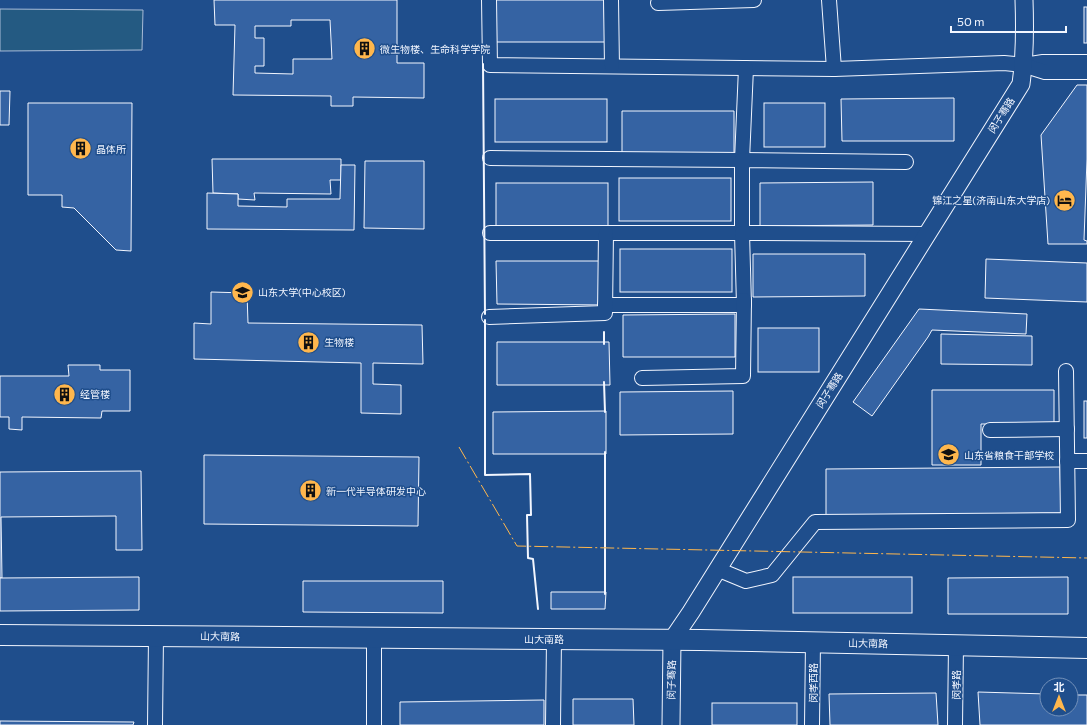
<svg xmlns="http://www.w3.org/2000/svg" width="1087" height="725" viewBox="0 0 1087 725" font-family="Commissioner,'Noto Sans SC',sans-serif">
	<rect width="100%" height="100%" fill="#1f4e8c"/>
	<!-- green -->
	<polygon fill="#245a82" stroke="#a8bbd7" points="0,9 143,10 142,50 0,51"/>
	<!-- building -->
	<g fill="#3563a3" stroke="#f2f6ff" fill-rule="evenodd">
		<path d="M214,0H397V63H424V98L353,97V106H331V96L233,95L235,25H215ZM291,20H330L332,59H293V74L255,73V66H264V38H255V26H291Z"/>
		<polygon points="492,0 604,0 605,42 492,42"/>
		<rect x="1084" y="7" width="3" height="36"/>
		<polygon points="1077,85 1087,85 1087,159 1084,240 1087,241 1087,244 1048,244 1041,135"/>
		<polygon points="0,91 10,91 9,125 0,125"/>
		<polygon points="954,98 954,141 842,141 841,99"/>
		<rect x="495" y="99" width="112" height="43"/>
		<polygon points="28,103 132,103 131,251 116,250 74,208 62,207 62,195 28,195"/>
		<rect x="764" y="103" width="61" height="44"/>
		<polygon points="622,111 734,111 734,153 622,154"/>
		<polygon points="212,159 341,159 341,180 330,180 331,194 254,193 255,200 238,199 238,194 213,193"/>
		<polygon points="365,161 424,161 424,229 364,228"/>
		<polygon points="341,165 355,165 354,230 207,229 207,193 238,194 238,206 287,207 287,199 340,199"/>
		<rect x="619" y="178" width="112" height="43"/>
		<polygon points="873,182 873,225 760,226 760,183"/>
		<rect x="496" y="183" width="112" height="43"/>
		<rect x="620" y="249" width="112" height="43"/>
		<polygon points="753,254 865,254 865,296 753,297"/>
		<polygon points="986,259 1087,263 1087,302 985,298"/>
		<polygon points="496,261 609,261 605,305 497,304"/>
		<polygon points="211,292 247,293 248,323 422,325 423,364 373,363 373,384 401,385 401,414 361,413 361,363 194,359 194,323 211,324"/>
		<polygon points="919,309 1027,314 1026,334 932,330 928,337 872,416 853,402"/>
		<polygon points="735,314 735,357 623,357 623,315"/>
		<rect x="758" y="328" width="61" height="44"/>
		<polygon points="941,334 1032,336 1032,365 941,364"/>
		<polygon points="497,342 609,342 610,385 497,385"/>
		<polygon points="68,365 100,365 100,370 130,370 130,411 102,411 101,418 22,417 22,430 9,429 9,417 0,417 0,376 69,376"/>
		<polygon points="932,390 1054,390 1054,424 981,424 981,465 932,465"/>
		<polygon points="733,391 733,434 620,435 620,392"/>
		<rect x="1084" y="401" width="3" height="37"/>
		<polygon points="606,411 606,454 493,454 493,412"/>
		<polygon points="204,455 419,457 418,526 204,524"/>
		<polygon points="1060,467 1061,513 826,515 826,469"/>
		<polygon points="141,471 142,550 116,550 116,516 1,517 2,578 0,578 0,472"/>
		<polygon points="139,577 139,610 0,611 0,578"/>
		<rect x="793" y="577" width="119" height="36"/>
		<polygon points="1068,577 1068,614 948,614 948,578"/>
		<polygon points="303,581 443,581 443,613 303,612"/>
		<polygon points="551,592 606,592 605,609 551,609"/>
		<polygon points="978,692 1047,694 1047,709 1071,709 1071,695 1087,695 1087,725 980,725"/>
		<polygon points="936,693 938,725 830,725 829,694"/>
		<polygon points="573,699 633,699 634,725 573,725"/>
		<polygon points="544,700 544,725 400,725 400,702"/>
		<rect x="712" y="703" width="85" height="22"/>
		<polygon points="0,721 134,722 133,725 0,725"/>
	</g>
	<g fill="none" stroke-linecap="round" stroke-linejoin="round">
		<defs>
			<g id="minor">
				<polyline points="489,0 490,65 834,69 1004,63 1024,65 1043,62 1087,62"/>
				<polyline points="611,0 612,66"/>
				<polyline points="829,0 834,69"/>
				<polyline points="658,3 754,0"/>
				<polyline points="1026,66 1045,72 1087,72"/>
				<polyline points="490,158 742,160 746,68"/>
				<polyline points="490,233 742,233 742,160 906,162"/>
				<polyline points="605,305 744,305 742,233 927,234"/>
				<polyline points="489,317 605,313 606,233"/>
				<polyline points="642,378 743,376 744,300"/>
				<polyline points="990,430 1067,429"/>
				<polyline points="1067,461 1087,461"/>
				<polyline points="717,569 746,581 772,575 815,522 1068,520 1066,371"/>
				<polyline points="374,637 374,725"/>
				<polyline points="155,725 156,636"/>
				<polyline points="553,725 554,639"/>
				<polyline points="812,725 813,642"/>
				<polyline points="955,725 956,645"/>
			</g>
			<path id="tertiary" d="M671,725L672,640L691,612L1021,84C1025,56 1025,28 1024,0"/>
			<polyline id="secondary" points="0,635 700,640 1087,648"/>
		</defs>
		<!-- minor casing -->
		<use href="#minor" stroke="#f2f6ff" stroke-width="16"/>
		<!-- tertiary casing -->
		<use href="#tertiary" stroke="#f2f6ff" stroke-width="19"/>
		<!-- secondary casing -->
		<use href="#secondary" stroke="#f2f6ff" stroke-width="22"/>
		<!-- minor -->
		<use href="#minor" stroke="#1f4e8c" stroke-width="14"/>
		<!-- tertiary -->
		<use href="#tertiary" stroke="#1f4e8c" stroke-width="17"/>
		<!-- secondary -->
		<use href="#secondary" stroke="#1f4e8c" stroke-width="20"/>
		<!-- wall -->
		<g stroke="#f2f6ff" stroke-width="2">
			<polyline points="483,64 485,314"/>
			<polyline points="485,320 485,475 530,474 531,515 527,515 528,558 533,559 538,609"/>
			<polyline points="604,332 604,344"/>
			<polyline points="604,382 605,412"/>
			<polyline points="605,452 605,594"/>
		</g>
		<!-- power -->
		<polyline stroke="#ffb74d" stroke-width="1" stroke-dasharray="14 3 2 3" stroke-linecap="butt" points="459,447 517,546 1087,558"/>
	</g>
	<!-- icons -->
	<defs>
		<symbol id="building-disc" viewBox="-11 -11 22 22"><circle r="9.5" fill="#ffb74d" stroke="#1f4e8c"/><path d="M-4-6H4V6H1V3H-1V6H-4ZM-2.5-4.3h1.7v1.8h-1.7ZM.8-4.3h1.7v1.8H.8ZM-2.5-1h1.7V.8h-1.7ZM.8-1h1.7V.8H.8Z" fill="#111"/></symbol>
		<symbol id="hotel-disc" viewBox="-11 -11 22 22"><circle r="9.5" fill="#ffb74d" stroke="#1f4e8c"/><path d="M-6-4.5h1.5V1H6V5H4.5V3h-9V5H-6ZM-4 0a1.8 1.8 0 1 1 3.6 0ZM.5 0V-2.5h3Q6-2.5 6 0Z" fill="#111"/></symbol>
		<symbol id="university-disc" viewBox="-11 -11 22 22"><circle r="9.5" fill="#ffb74d" stroke="#1f4e8c"/><path d="M0-5L7-2L0 1L-7-2ZM-4 1L0 2.5L4 1V4Q0 6-4 4Z" fill="#111"/></symbol>
	</defs>
	<g fill-rule="evenodd">
		<use href="#building-disc" x="352" y="36" width="25" height="25"/>
		<use href="#building-disc" x="68" y="136" width="25" height="25"/>
		<use href="#hotel-disc" x="1052" y="188" width="25" height="25"/>
		<use href="#university-disc" x="230" y="280" width="25" height="25"/>
		<use href="#building-disc" x="296" y="330" width="25" height="25"/>
		<use href="#building-disc" x="52" y="382" width="25" height="25"/>
		<use href="#university-disc" x="936" y="442" width="25" height="25"/>
		<use href="#building-disc" x="298" y="478" width="25" height="25"/>
	</g>
	<g text-anchor="middle" dominant-baseline="central" stroke-width="3" stroke-linejoin="round" paint-order="stroke">
		<!-- poi labels -->
		<g font-size="10" fill="#f2f6ff" stroke="#1f4e8c" text-anchor="start">
			<text x="380" y="49">微生物楼、生命科学学院</text>
			<text x="96" y="149">晶体所</text>
			<text x="1050" y="200" text-anchor="end">锦江之星(济南山东大学店)</text>
			<text x="258" y="292">山东大学(中心校区)</text>
			<text x="324" y="342">生物楼</text>
			<text x="80" y="394">经管楼</text>
			<text x="964" y="455">山东省粮食干部学校</text>
			<text x="326" y="491">新一代半导体研发中心</text>
		</g>
		<!-- street labels -->
		<g font-size="10" fill="#f2f6ff" stroke="#1f4e8c">
			<text transform="translate(1001 115) rotate(-58)">闵子骞路</text>
			<text transform="translate(829 390) rotate(-58)">闵子骞路</text>
			<text transform="translate(220 636) rotate(1)">山大南路</text>
			<text x="544" y="639">山大南路</text>
			<text transform="translate(868 643) rotate(1)">山大南路</text>
			<text transform="translate(671 680) rotate(-89)">闵子骞路</text>
			<text transform="translate(813 683) rotate(-90)">闵孝西路</text>
			<text transform="translate(956 685) rotate(-90)">闵孝路</text>
		</g>
	</g>
	<!-- north arrow -->
	<g transform="translate(1059 697)"><circle r="19" fill="#1f4e8c" stroke="#7391ba"/>
	<path d="M0-3L7 15L0 10L-7 15Z" fill="#ffb74d"/>
	<text y="-6" font-size="11" font-weight="bold" text-anchor="middle" fill="#f2f6ff">北</text>
	</g>
	<!-- scale -->
	<path d="M951 26v6h115v-6" fill="none" stroke="#f2f6ff" stroke-width="2"/>
	<text x="957" y="26" font-size="12" fill="#f2f6ff" stroke="#1f4e8c" stroke-width="3" paint-order="stroke">50 m</text>
</svg>
